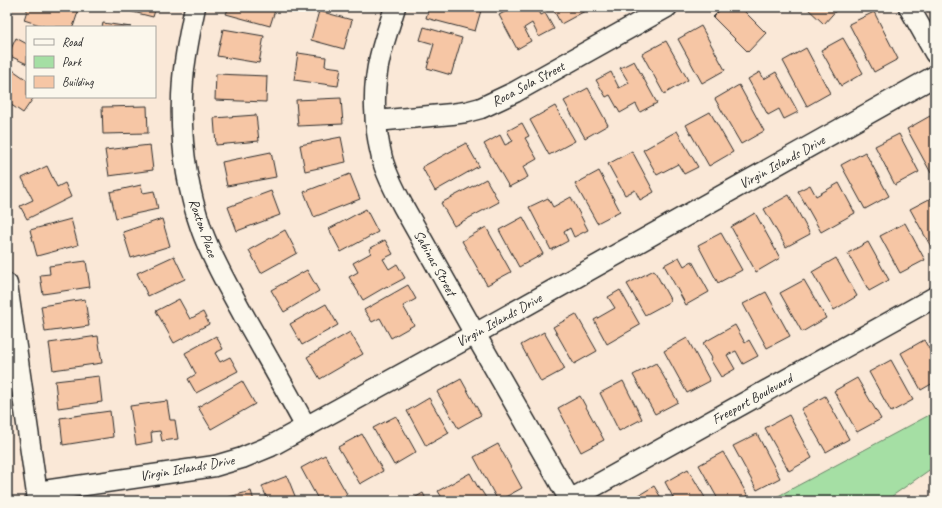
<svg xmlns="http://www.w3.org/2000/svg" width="942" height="508" viewBox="0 0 942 508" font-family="Caveat,sans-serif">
	<rect width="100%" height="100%" fill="#fae8d7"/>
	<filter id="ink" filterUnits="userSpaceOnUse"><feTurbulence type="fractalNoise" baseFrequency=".025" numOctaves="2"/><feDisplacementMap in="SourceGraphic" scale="8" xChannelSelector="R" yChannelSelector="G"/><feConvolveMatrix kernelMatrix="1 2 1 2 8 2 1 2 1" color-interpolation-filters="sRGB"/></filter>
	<g filter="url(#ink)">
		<!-- green -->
		<polygon fill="#a5dfa4" stroke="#688568" points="935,412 935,466 885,501 769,501"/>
		<!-- building -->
		<g fill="#f6c6a5" stroke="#2b2b2b">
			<polygon points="28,7 72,7 79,9 73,27 46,27 24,20"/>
			<polygon points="113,7 156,7 153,17"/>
			<polygon points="229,7 276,7 270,26 226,14"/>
			<polygon points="429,7 482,7 475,31 426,18"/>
			<polygon points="514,7 537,7 541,15 545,13 554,29 539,37 532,23 524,28 531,41 517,49 499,15"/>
			<polygon points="552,7 582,7 585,11 561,24"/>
			<polygon points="723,7 740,7 766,33 748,52 713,17"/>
			<polygon points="806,7 839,7 824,24"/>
			<polygon points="319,11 352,20 344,49 311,40"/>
			<polygon points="874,12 898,59 874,72 849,24"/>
			<polygon points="103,23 131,27 102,27"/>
			<polygon points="701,26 725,70 702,83 678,39"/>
			<polygon points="424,27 462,38 451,75 427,68 434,44 420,40"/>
			<polygon points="223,29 264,36 259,63 217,56"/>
			<polygon points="16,38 27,44 27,64 8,55"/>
			<polygon points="843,38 863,73 841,86 821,50"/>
			<polygon points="666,41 688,80 664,94 642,54"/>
			<polygon points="806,48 830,93 807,106 783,61"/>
			<polygon points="298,53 326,57 325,66 341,68 338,86 294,80"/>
			<polygon points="634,61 657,103 640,112 636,104 620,113 610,95 606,97 596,80 611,72 619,88 629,83 620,68"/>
			<polygon points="7,66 27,80 27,97 34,97 23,113 7,102"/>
			<polygon points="760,72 764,79 776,72 798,112 784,119 779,109 768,115 748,79"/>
			<polygon points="216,74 267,76 266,102 215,100"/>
			<polygon points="739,85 764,131 741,144 715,99"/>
			<polygon points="588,88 608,125 585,138 564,101"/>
			<polygon points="341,98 343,124 298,126 296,100"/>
			<polygon points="147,106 148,133 103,134 102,107"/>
			<polygon points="555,106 575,141 549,155 530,120"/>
			<polygon points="710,112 733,152 709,166 686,125"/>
			<polygon points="256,115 259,141 216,145 214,118"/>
			<polygon points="930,116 935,124 935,171 931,173 907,129"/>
			<polygon points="522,123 529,136 525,138 537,159 523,167 528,177 509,187 484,144 500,135 505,145 513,141 507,131"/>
			<polygon points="677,131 698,167 684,174 678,164 657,175 643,150"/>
			<polygon points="899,134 919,172 895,185 875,146"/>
			<polygon points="341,137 346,162 305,171 300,145"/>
			<polygon points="466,143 479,166 435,191 422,167"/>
			<polygon points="150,145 153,170 109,176 105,150"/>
			<polygon points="632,151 654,192 640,200 635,190 625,195 608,164"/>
			<polygon points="271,152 276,177 227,186 222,162"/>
			<polygon points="865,152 889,196 865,209 841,165"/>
			<polygon points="47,166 57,187 65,183 71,197 27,219 20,206 33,200 22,178"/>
			<polygon points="599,171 620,211 597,223 575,184"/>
			<polygon points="350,174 360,199 314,217 304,192"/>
			<polygon points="486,179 499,202 454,226 441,203"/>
			<polygon points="839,183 855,213 821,232 798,191 810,185 816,196"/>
			<polygon points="141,185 143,193 154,191 158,209 116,218 110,192"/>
			<polygon points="271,191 280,215 237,231 228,207"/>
			<polygon points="789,195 810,234 786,247 764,209"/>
			<polygon points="571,197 588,230 574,237 570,228 564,232 568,241 551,250 529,207 548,198 553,207"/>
			<polygon points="933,197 935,200 935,254 910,209"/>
			<polygon points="366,209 378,232 341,252 329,229"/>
			<polygon points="755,213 780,258 756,272 731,227"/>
			<polygon points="523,217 543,254 519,267 499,230"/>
			<polygon points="71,219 78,245 37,256 30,230"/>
			<polygon points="162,219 170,246 131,258 123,232"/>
			<polygon points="905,223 925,260 900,273 880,236"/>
			<polygon points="486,227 511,272 487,285 462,241"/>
			<polygon points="285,230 297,253 261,273 249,250"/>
			<polygon points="721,233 742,270 718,283 698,245"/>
			<polygon points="385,240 393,254 383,259 389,269 397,264 405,278 388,287 387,286 363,300 349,277 358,272 353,263 371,253 369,249"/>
			<polygon points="868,242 889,280 869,291 848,253"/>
			<polygon points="174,256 185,279 148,296 137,273"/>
			<polygon points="679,257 684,266 692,261 709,292 686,305 664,265"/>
			<polygon points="836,258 857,296 834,310 812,272"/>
			<polygon points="86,261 90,287 43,294 40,275 50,274 49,266"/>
			<polygon points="307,270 319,291 284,312 271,290"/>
			<polygon points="654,270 671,301 645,315 627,284"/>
			<polygon points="804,280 826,318 802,332 780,293"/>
			<polygon points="408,285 416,299 403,306 414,325 391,338 380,318 372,322 364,310"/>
			<polygon points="620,290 640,325 607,344 594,320 615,308 608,297"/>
			<polygon points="766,292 790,336 767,348 743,304"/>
			<polygon points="85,299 89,326 45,332 41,306"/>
			<polygon points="179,299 190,319 203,312 209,324 174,343 156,311"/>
			<polygon points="326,304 338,325 302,345 290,324"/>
			<polygon points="576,314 597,351 574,364 553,327"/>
			<polygon points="735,325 745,343 749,340 758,356 743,364 736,351 727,355 735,369 721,377 710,359 712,358 703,343"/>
			<polygon points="350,332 363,354 320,379 307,357"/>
			<polygon points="544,332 565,369 541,382 521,345"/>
			<polygon points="98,336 102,363 53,370 49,343"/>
			<polygon points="216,336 223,349 215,353 220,362 230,357 238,371 196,393 188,379 196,374 185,353"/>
			<polygon points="687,338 710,381 687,393 664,351"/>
			<polygon points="924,340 935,359 935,382 921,390 901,353"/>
			<polygon points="891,360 913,400 891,412 869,372"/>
			<polygon points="656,363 678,402 655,414 633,375"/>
			<polygon points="99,376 102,402 58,408 55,381"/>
			<polygon points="857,378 881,419 857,432 834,391"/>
			<polygon points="461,379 481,415 458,428 437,392"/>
			<polygon points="242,381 255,404 211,429 198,407"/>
			<polygon points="623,381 642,419 619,431 600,393"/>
			<polygon points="580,396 604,440 581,452 558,408"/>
			<polygon points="825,396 849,439 826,452 801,409"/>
			<polygon points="429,398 449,433 426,446 407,411"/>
			<polygon points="167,401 170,420 175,420 178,439 162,441 160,431 151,432 152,442 136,445 130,406"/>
			<polygon points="110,411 113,437 63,445 60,418"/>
			<polygon points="789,415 812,458 789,471 765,428"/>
			<polygon points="396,416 416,452 394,465 373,428"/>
			<polygon points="362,434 383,471 360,484 338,447"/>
			<polygon points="757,434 780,478 757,490 733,446"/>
			<polygon points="498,444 522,488 498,501 474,457"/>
			<polygon points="723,452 748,496 740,501 719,501 699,465"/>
			<polygon points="325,455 347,494 335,501 319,501 301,468"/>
			<polygon points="688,469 707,501 675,501 665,482"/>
			<polygon points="470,473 480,491 481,490 488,501 444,501 438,491"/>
			<polygon points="287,476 297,501 268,501 262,486"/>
			<polygon points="654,486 663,501 632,501 631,500"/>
			<polygon points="251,491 254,501 231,501 229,497"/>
			<polygon points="423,493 427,501 409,501"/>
		</g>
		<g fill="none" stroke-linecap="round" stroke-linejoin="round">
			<defs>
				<g id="street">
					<path d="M195,7C190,31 185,55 183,79C179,130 185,183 202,231C213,261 229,288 244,316C265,353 286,390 306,427"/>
					<path d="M395,7C390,24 384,40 380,57C372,89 374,126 382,158C386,174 395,191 403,206L475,334L570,500"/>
					<polyline points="909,7 935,53"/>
					<polyline points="376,121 452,114 466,112 481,108 515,92 667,7"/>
					<polyline points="7,284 38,501"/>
					<polyline points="37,492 215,466 242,458 271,446 475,334 935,76"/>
					<polyline points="568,501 935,297"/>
				</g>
			</defs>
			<!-- street casing -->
			<use href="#street" stroke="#2b2b2b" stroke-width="23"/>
			<!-- street -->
			<use href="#street" stroke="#fbf7ec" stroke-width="20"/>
		</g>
	</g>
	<g text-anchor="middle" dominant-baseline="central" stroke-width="3" stroke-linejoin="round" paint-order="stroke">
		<!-- street labels -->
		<g font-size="14" fill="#2b2b2b" stroke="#fbf7ec">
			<text transform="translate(528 84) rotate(-28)">Roca Sola Street</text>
			<text transform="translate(782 162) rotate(-29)">Virgin Islands Drive</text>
			<text transform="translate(203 228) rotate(71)">Roxton Place</text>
			<text transform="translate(435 263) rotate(61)">Sabinas Street</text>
			<text transform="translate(499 320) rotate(-29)">Virgin Islands Drive</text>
			<text transform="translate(752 399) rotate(-29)">Freeport Boulevard</text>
			<text transform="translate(187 468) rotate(-10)">Virgin Islands Drive</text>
		</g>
	</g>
	<!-- margin -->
	<rect width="942" height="508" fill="none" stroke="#fbf7ec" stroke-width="24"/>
	<rect x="12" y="12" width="918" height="484" fill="none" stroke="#2b2b2b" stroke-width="1.5" filter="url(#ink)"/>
	<!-- legend -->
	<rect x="26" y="26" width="130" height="72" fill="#fbf7ec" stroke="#a8a59f"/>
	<rect x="34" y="39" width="20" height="6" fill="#fbf7ec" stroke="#a8a59f"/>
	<text x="62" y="46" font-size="12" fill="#2b2b2b">Road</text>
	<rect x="34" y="56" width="20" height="12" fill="#a5dfa4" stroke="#a8a59f"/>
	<text x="62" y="66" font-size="12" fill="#2b2b2b">Park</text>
	<rect x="34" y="76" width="20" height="12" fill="#f6c6a5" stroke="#a8a59f"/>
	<text x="62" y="86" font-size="12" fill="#2b2b2b">Building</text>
</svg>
